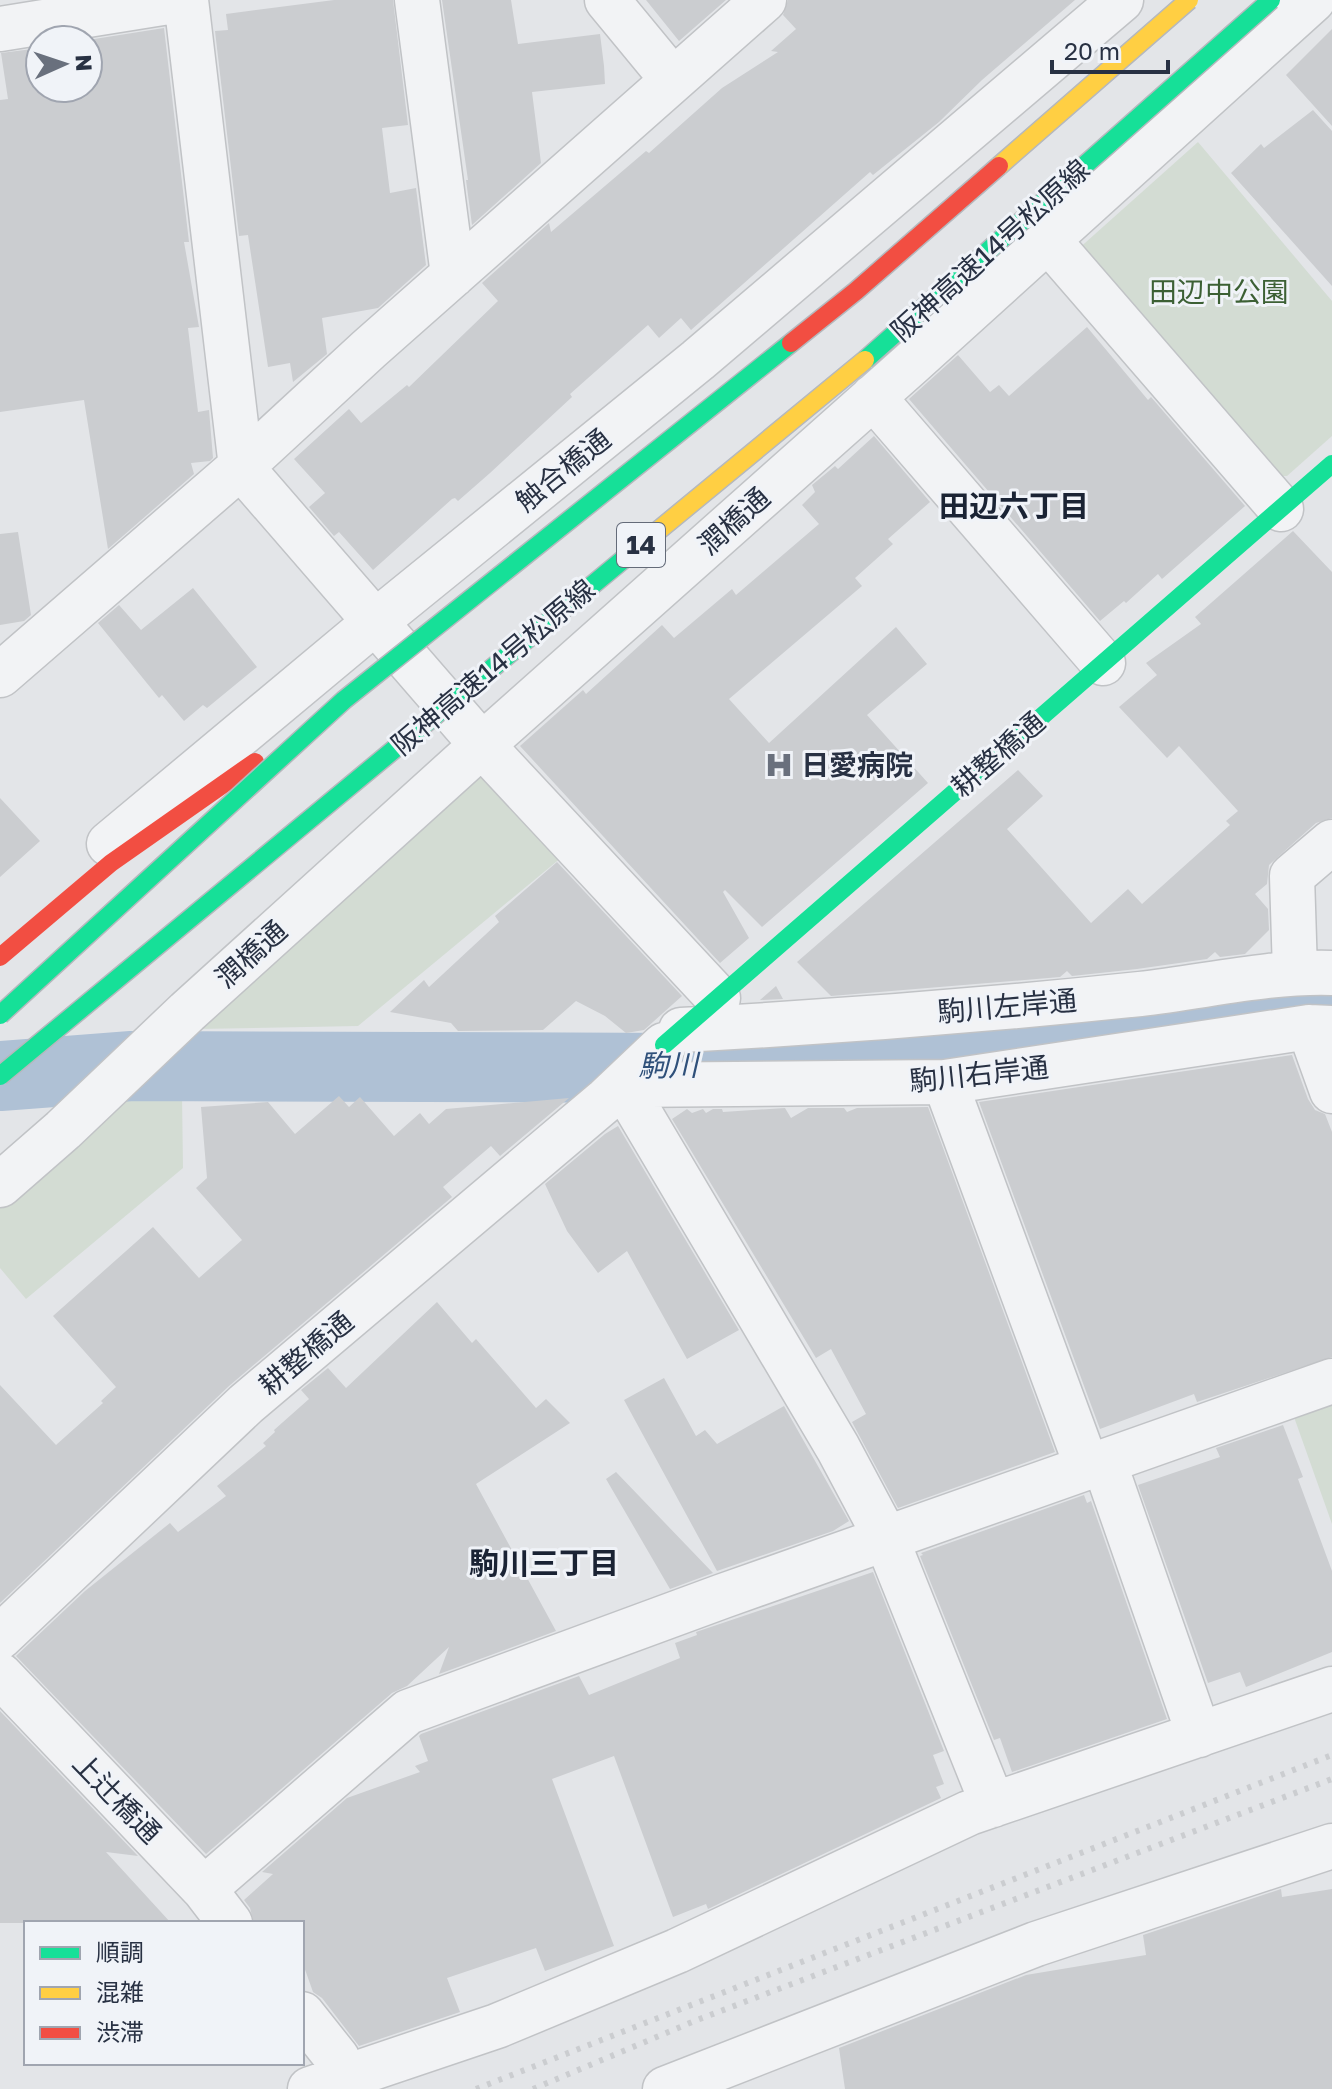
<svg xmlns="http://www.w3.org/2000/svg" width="1332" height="2089" font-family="'Golos Text','Noto Sans JP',sans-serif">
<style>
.green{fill:#d3dcd3}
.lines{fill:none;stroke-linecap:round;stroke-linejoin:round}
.river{stroke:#afc1d5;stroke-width:70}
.building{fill:#cbcdd0}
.street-casing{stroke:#c1c3c6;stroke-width:47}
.street{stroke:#f2f3f5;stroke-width:44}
.fast{stroke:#16e098;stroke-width:18}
.jam{stroke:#f24e42;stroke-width:18}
.rail{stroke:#cbcdd0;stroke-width:6;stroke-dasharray:4 8;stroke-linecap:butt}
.fast-bridge-casing{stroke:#b5b8bd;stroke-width:21;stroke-linecap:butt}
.slow-bridge-casing{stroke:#b5b8bd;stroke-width:21;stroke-linecap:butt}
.jam-bridge-casing{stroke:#b5b8bd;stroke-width:21;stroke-linecap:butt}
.fast-bridge{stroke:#16e098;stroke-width:18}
.slow-bridge{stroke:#ffcf43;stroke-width:18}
.jam-bridge{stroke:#f24e42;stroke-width:18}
.labels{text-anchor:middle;stroke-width:6;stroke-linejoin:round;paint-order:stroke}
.shield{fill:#f0f3f8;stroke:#646b79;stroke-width:2}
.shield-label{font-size:26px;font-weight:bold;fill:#283143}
.street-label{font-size:28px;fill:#283143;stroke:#f0f3f8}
.park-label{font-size:28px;fill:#3c6034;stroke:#f0f3f8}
.poi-label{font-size:28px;font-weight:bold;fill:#283143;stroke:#f0f3f8;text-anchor:start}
.neighbourhood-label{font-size:30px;font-weight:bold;fill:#1a2334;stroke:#f0f3f8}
.water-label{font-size:30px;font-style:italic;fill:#2f507a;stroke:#f0f3f8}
</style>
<rect width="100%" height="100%" fill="#e3e5e8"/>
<path class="green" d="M1198,142L1332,301V436L1287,476H1270L1076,251Z
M480,767L562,857L358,1026L196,1029Z
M182,1095L183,1168L26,1299L0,1268V1208L127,1097Z
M1332,1403V1524L1294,1417Z"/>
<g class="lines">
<path class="river" d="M0,1076L132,1066L684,1068L1126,1033L1303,997L1332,998"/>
</g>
<path class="building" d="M334,0H393L408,125L382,128L390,193L416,188L426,265L378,308L322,318L327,354L293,382L290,363L268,367L248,235L239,236L215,31L228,30L226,14Z
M442,0H511L518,44L600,34L604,66L605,84L532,92L541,163L472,225L466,180H468Z
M646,0H726L679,41Z
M788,0H1075L982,80L939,122L873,175L870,172L691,330L681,318L659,338L648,325L570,394L572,397L490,473L458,501L455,498L452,499L373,570L339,532L334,536L309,507L325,493L294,459L349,409L361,423L407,385L409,387L498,301L482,283L549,223L551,232L646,151L649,153L722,88L778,52L771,51L796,29L783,15Z
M164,28L189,242H184L199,327L188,328L198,412L209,410L213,458L210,461L191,463L194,474L108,549L84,400L0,412V100L8,99L1,53L40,48V88H88V40Z
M1332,29V126L1286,75Z
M1313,110L1332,131V286L1231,173L1261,144L1264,148Z
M1087,327L1148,400L1151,397L1245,506L1162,579L1158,574L1126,603L1124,601L1100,621L909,399L958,355L990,392L999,385L1009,396Z
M874,436L930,502L888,539L893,544L855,578L862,586L729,699L769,743L896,627L927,664L867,715L928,783L762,927L725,890L723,892L749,938L720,963L520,746L583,690L586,694L662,625L674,638L732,589L736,595L819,524L802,505L815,492L812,485L835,466L838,469Z
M1293,531L1332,572V818L1316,823L1269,865L1267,884L1255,894L1268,909L1269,930L1245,954L1220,957L1215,952L1207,959L1137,969L1072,976L1067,971L1060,977L831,996L797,962L1018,770L1043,796L1007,829L1091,923L1128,889L1142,904L1230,825L1226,821L1238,811L1179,746L1167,758L1119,707L1157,675L1146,663L1201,624L1195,617Z
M18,532L31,615L24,621L0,625V534Z
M193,588L257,667L207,708L203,705L184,721L162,695L159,698L98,623L119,605L141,630Z
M0,798L40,841L0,877Z
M557,862L682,996L644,1030L626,1033L605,1016L576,1001L543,1030L458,1031L451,1023L390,1012L424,980L429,987L499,922L495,916Z
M776,986L783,999L760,1000Z
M1292,1055L1308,1099L1315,1110L1325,1114L1332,1132V1357L1197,1402L1194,1394L1100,1429L979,1102Z
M339,1096L349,1107L360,1097L394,1136L420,1113L429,1124L446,1109L569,1098L500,1156L491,1146L443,1187L452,1197L229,1386L0,1603V1385L56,1445L103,1403L101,1401L116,1387L53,1316L153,1227L199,1278L242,1240L196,1188L207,1178L201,1107L268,1102L295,1134Z
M928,1107L1055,1452L898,1508L852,1422L866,1414L831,1349L816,1358L672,1119L687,1109L692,1113L703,1109L706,1113L713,1109H722L723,1112L785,1108L791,1118L808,1108H844L847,1112L857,1108Z
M618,1126L739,1330L687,1359L627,1251L598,1273L567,1231L545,1184L605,1134Z
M437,1302L472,1343L476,1339L536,1408L546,1399L570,1423L476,1484L556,1631L439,1674L449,1647L407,1686L392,1693L206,1854L16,1656L85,1591L170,1523L178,1532L226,1496L217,1486L266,1446L263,1443L275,1432L274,1430L309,1399L301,1390L328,1368L346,1388Z
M664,1378L696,1436L705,1430L717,1444L784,1406L849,1521L833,1531L717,1571L624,1400Z
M1283,1425L1303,1477L1298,1479L1332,1571V1652L1246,1687L1240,1672L1208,1683L1138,1485L1220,1457L1216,1448Z
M616,1472L713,1573L670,1589L606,1479Z
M1084,1495L1087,1503L1091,1501L1167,1719L1012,1772L1000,1738L994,1740L920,1556L923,1555L921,1553Z
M873,1572L944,1751L933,1755L944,1784L936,1787L941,1798L708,1909L706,1904L673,1917L614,1756L552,1779L614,1946L545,1971L536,1948L447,1978L460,2012L359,2046L322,1998L313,1992L302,1961V1923H254L250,1908L244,1900L273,1874L262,1872L347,1798L420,1772L415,1766L428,1761L419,1736L421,1734L579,1676L589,1695L680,1658L675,1643L697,1635L696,1632Z
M0,1711L138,1856L106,1852L171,1923H0Z
M1281,1889L1282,1897L1332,1889V2089H845L839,2048L1026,1975L1146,1955L1143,1935Z"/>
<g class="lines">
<defs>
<path id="street" d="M186,0L241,467L482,745L718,998
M417,0L453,275
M607,0L673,80
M0,29L181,0
M1048,240L1281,509
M873,397L1103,663
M0,675L253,456L369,349L764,0
M109,844L374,623L698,360L1121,0
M1295,972L1292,876L1332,842
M1309,1027L1332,1091
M681,1030C834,1022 987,1010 1140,994C1204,987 1268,971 1332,973
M945,1082L1087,1467
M623,1085L838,1448L886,1538L993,1805
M623,1085L945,1082L1309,1027L1332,1028
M0,1185L63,1130L187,1012L482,745L913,362L1313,0
M1104,1462L1199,1735
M0,1637L246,1404L607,1099L664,1045
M0,1675L204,1889L230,1923
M204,1889L408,1712L723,1596L1332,1381
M302,2014L337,2058L344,2081
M310,2089L497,2026L677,1951L969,1813L1332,1689
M665,2089L1036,1944L1332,1846"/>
</defs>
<use href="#street" class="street-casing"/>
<use href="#street" class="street"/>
<path class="fast" d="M664,1045L1332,464"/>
<path class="jam" d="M0,957L111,863L255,762"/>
<path class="rail" d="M476,2089L1332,1755
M533,2089L697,2020L1332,1779"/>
<defs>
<path id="fast-bridge" d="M865,360L1271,0
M0,1015L344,700L791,343
M0,1076L631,553"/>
<path id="slow-bridge" d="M999,166L1189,0
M631,553L865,360"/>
<path id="jam-bridge" d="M791,343L856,291L999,166"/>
</defs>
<use href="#fast-bridge" class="fast-bridge-casing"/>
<use href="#slow-bridge" class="slow-bridge-casing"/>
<use href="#jam-bridge" class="jam-bridge-casing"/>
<use href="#fast-bridge" class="fast-bridge"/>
<use href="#slow-bridge" class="slow-bridge"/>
<use href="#jam-bridge" class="jam-bridge"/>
</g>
<defs>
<symbol id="hospital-bare" viewBox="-9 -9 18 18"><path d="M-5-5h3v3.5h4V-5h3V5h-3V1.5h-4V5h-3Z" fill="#69707d" stroke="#f0f3f8" stroke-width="2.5" paint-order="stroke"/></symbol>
</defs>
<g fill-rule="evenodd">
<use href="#hospital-bare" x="759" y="745" width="40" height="40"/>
</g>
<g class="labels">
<rect class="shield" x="617" y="523" width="48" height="44" rx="6"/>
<g class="shield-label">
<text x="641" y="554">14</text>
</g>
<g class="street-label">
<text transform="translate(990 250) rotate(-42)" y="10">阪神高速14号松原線</text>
<text transform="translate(563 470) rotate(-39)" y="10">触合橋通</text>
<text transform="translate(734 521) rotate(-42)" y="10">潤橋通</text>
<text transform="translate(493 667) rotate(-40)" y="10">阪神高速14号松原線</text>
<text transform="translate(998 754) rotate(-41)" y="10">耕整橋通</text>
<text transform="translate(251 954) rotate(-42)" y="10">潤橋通</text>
<text transform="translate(1007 1006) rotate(-5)" y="10">駒川左岸通</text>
<text transform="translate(979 1074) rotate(-6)" y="10">駒川右岸通</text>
<text transform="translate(306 1353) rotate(-40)" y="10">耕整橋通</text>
<text transform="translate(117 1798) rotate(46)" y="10">上辻橋通</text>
</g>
<g class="park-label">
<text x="1219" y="302">田辺中公園</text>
</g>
<g class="poi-label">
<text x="801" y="775">日愛病院</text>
</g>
<g class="neighbourhood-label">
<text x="1014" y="517">田辺六丁目</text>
<text x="544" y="1574">駒川三丁目</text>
</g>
<g class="water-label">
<text transform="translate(668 1066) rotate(-1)" y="10">駒川</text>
</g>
</g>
<rect x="24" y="1921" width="280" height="144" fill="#f0f3f8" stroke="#a0a5b0" stroke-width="2"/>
<rect x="40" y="1947" width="40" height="12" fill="#16e098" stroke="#a0a5b0" stroke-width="2"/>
<text x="96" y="1961" font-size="24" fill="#283143">順調</text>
<rect x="40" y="1987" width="40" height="12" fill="#ffcf43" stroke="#a0a5b0" stroke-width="2"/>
<text x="96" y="2001" font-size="24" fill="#283143">混雑</text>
<rect x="40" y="2027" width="40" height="12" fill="#f24e42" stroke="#a0a5b0" stroke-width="2"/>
<text x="96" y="2041" font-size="24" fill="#283143">渋滞</text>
<g transform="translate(64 64) rotate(87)"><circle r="38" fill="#f0f3f8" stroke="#a0a5b0" stroke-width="2"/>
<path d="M0-6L14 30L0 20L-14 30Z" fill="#69707d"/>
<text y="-12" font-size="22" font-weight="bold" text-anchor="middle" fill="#283143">N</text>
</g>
<path d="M1052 60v12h116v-12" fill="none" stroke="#283143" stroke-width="4"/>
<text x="1064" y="60" font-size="24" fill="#283143" stroke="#f0f3f8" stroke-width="6" paint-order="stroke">20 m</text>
</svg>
